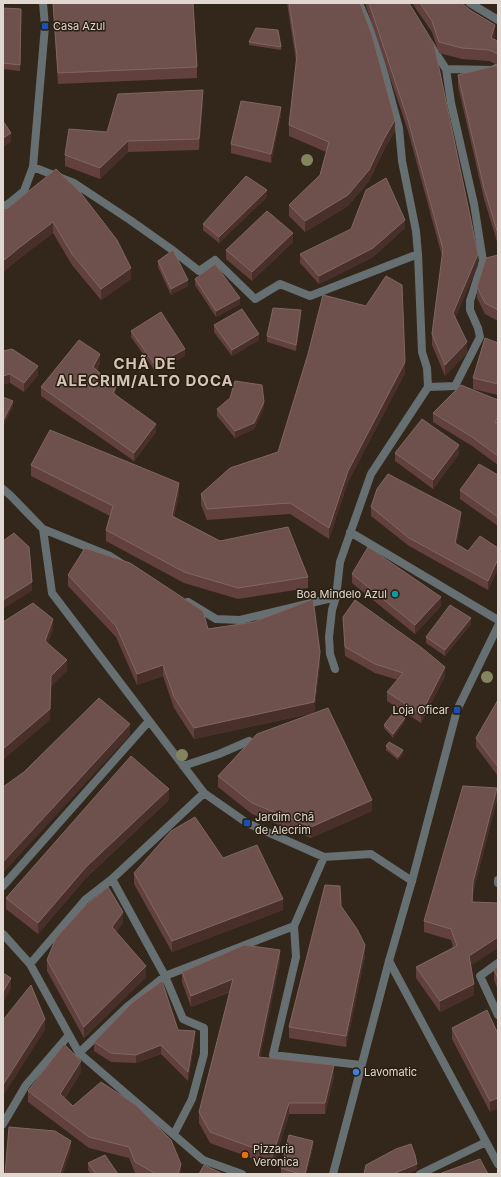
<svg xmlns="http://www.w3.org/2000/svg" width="501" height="1177" font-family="Inter,sans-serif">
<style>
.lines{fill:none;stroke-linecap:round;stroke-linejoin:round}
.minor{stroke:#667072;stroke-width:8}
.tertiary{stroke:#667072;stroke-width:8}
.tree{fill:#84855f}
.wall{fill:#61403d}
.shaded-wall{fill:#492f29}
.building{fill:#6e514d;stroke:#806661}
.transit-dot{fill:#1a4fb4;stroke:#291e12;stroke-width:1.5}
.culture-dot{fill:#0f9aa8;stroke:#291e12;stroke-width:1.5}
.shop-dot{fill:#3f7fe0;stroke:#291e12;stroke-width:1.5}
.food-dot{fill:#e8710a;stroke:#291e12;stroke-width:1.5}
.labels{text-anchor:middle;stroke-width:3;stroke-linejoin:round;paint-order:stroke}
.poi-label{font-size:11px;fill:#e0d8d0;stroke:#291e12;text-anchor:start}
.district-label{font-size:15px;font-weight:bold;letter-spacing:1px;fill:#d5c5b6;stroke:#291e12}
</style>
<rect width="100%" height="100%" fill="#33271b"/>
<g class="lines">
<path class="minor" d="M470,3L498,20
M446,69L492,70L498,67
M33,167L74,183L130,220L171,249L199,271L215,260L255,299L280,284L310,296L418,254
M3,206L8,204L24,191L33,167L45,26L43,3
M428,387L455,386L480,337L478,328L470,310V301L483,261L474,204L451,103L446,69L431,46
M3,489L11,496L43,529L52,593L204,793L247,823L324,857L371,854L412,881
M43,529L110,556L121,563
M350,532L498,620
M188,602L216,619L240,620L336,597
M335,669L330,654L329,637L332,610L336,597L340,562L371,474L428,387L427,368L422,352L418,254L416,231L402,161L399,128L376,43L359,3
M183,766L219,754L249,741
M112,879L165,976L294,926L324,857
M498,880V883
M3,886L149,721
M294,926L296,957L273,1055L361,1065
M3,934L30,964L79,1053L203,1160L242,1174
M389,961L498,1164
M498,963L480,976L498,1015
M30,964L85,900L112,879L204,793
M79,1053L128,1006L165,976L183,1019L204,1028V1054L192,1099L174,1134
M3,1124L26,1085L69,1035
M420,1174L486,1142"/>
<path class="tertiary" d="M333,1174L389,961L412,881L457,710L498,626"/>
</g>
<g class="tree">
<circle cx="307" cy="160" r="6"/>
<circle cx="487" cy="677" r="6"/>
<circle cx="182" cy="755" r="6"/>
</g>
<path class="wall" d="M53,3H193L197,67V78L58,84Z
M287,3H360L395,131L384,150L369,181L348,206L305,232L289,216V205L320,175L326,152L289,136V125L296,61Z
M365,3H409L478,265L455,318L467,353L445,376L432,345V334L442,256L408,131Z
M412,3H462L495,36L494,39L498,41V65L489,61L462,59L439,53L432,32Z
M3,8L21,9L20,71L3,69Z
M249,42L281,47V50L249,45Z
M498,65V245L484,199L458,86V75Z
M203,101L199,150L128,152L100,179L65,166V155L107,132Z
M281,115L271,163L231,153V144Z
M56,169L131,279L101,300L72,265L53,233L20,258L3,272V212Z
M267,197L219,243L203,230V224Z
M405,228L373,257L319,284L300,263V254Z
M293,242L252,281L226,259V250Z
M498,255V321L485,314L477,298V287Z
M158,261L188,286L171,295L158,267Z
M195,279L240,304L216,317L195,285Z
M301,316L296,351L267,342V336Z
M214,325L259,340L232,356L214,332Z
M131,331L185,356L155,371L131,337Z
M498,343V395L473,389V378Z
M3,351L38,375L24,392L10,383Z
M100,363L97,370L116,395L156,432L134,461L41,396V387Z
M405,373L348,482L329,539L290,514L207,520L201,505V494L278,452Z
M498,400V465L472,446L433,422V413Z
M264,408L254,429L235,438L217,416V409Z
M395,453L459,454L433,489L395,461Z
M31,465L179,494L174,517L220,541L308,577V588L238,599L184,583L106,541V530L110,516L31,476Z
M498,475V526L460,499V490Z
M371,507L461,521L456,544L468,551L498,548V568L488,590L409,546L371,516Z
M352,574L441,606L415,634L352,583Z
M68,575L208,629L320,663L314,713L194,739L174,708L163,676L137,685L116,637L68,586Z
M343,617L445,676L421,723L387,701V692L398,680L375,673L345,656Z
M471,624L445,656L426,643V637Z
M498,700V776L476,747V738Z
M405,721L393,738L384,728V725Z
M386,746L403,754L398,760L386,750Z
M218,776L372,811L311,838L252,814L218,787Z
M497,799L473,893L471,966L474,995L440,1012L416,978V967L453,947L451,940L424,932V921Z
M169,800L86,878L38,934L6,909V898Z
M223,858L283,910L172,952L134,884V873Z
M341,906L365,956L346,1047L289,1038V1027Z
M123,923L116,932L146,977L84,1038L47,971V960Z
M280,961L260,1057L334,1076L325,1114H289L273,1166L210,1143L199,1123V1112L230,992L191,1007L182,982V972Z
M498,967V990L494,980V969Z
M452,1028L498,1034V1108L490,1112L452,1039Z
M178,1030L195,1039L188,1081L161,1054L136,1063L111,1062L94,1051V1042Z
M81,1072L65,1098L73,1106L181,1174H137L135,1173L129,1158L89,1148L28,1102V1091Z
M313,1147L306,1174H281V1168Z
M88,1163L118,1174H91L88,1170Z"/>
<path class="shaded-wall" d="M495,25V36L491,49V38Z
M203,90V101L199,150V139Z
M281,107V115L271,163V154Z
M395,120V131L384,150L369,181L348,206L305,232V221L384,139Z
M11,133V142L3,147V138Z
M128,141V152L100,179V168Z
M267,190V197L219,243V237Z
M405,220V228L373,257L319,284V276Z
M53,222V233L20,258L3,272V261L20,247Z
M293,233V242L252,281V272Z
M478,254V265L453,324V313Z
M131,268V279L101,300V289Z
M188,280V286L171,295V289Z
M240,298V304L216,317V311Z
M301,310V316L296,351V345Z
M259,334V340L232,356V350Z
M467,342V353L445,376V365Z
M185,349V356L155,371V365Z
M100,354V363L93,376V367Z
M405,362V373L348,482L329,539V528L348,471Z
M38,366V375L24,392V383Z
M10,374V383L3,385V376Z
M116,387V396L113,393Z
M13,401V407L3,427V421Z
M264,402V408L254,429L235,438V431Z
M156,424V432L134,461V453Z
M459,445V454L433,489V480Z
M179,483V494L172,527V516Z
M461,512V521L455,552V543Z
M498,559V568L488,590V581Z
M32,582V591L3,609V600Z
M441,597V606L415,634V625Z
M471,618V624L445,656V650Z
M53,619V630L45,652V641Z
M320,652V663L314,713L194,739V728Z
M67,660V671L51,687L50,720L3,760V749L51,676Z
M163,665V676L137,685V674Z
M445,667V676L421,723V714Z
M405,718V721L393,738V734Z
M130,724V735L3,873V862Z
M403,750V754L398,760V757Z
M497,788V799L473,893L472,913L473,882Z
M169,789V800L86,878L38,934V923L86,867Z
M372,800V811L311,838V827Z
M283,899V910L172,952V941Z
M123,912V923L112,938V927Z
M498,937V948L469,967V956Z
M365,945V956L346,1047V1036Z
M280,950V961L258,1068V1057Z
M146,966V977L84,1038V1027Z
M11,978V989L3,1003V992Z
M233,979V990L191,1007V996Z
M474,984V995L440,1012V1001Z
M45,1019V1030L3,1096V1085Z
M195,1031V1039L188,1081V1072Z
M161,1045V1054L136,1063V1055Z
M81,1061V1072L60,1105V1094Z
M334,1065V1076L325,1114V1103Z
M498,1098V1108L490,1112V1101Z
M289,1103V1114L273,1166V1155Z
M71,1141V1150L63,1174H60Z
M313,1141V1147L306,1174H305Z
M181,1164V1174H178Z
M417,1164V1170L408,1174H393Z"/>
<path class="building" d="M53,3H193L197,67L58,73Z
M289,3H360L372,35L395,120L384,139L369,170L348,195L305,221L289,205L320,175L329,142L289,125L297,55Z
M369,3H409L434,44L478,254L453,313L467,342L445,365L432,334L443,249L408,120Z
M420,3H462L470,10L495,25L491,38L498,41V54L489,50L462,48L439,42L432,21Z
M3,8L21,9L20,65L3,63Z
M256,28L278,30L281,47L249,42Z
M498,65V234L484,188L458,75Z
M203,90L199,139L128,141L100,168L65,155L69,129L107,132L118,94Z
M241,101L281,107L271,154L231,144Z
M3,121L11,133L3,138Z
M56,169L80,192L117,240L131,268L101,289L72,254L53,222L20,247L3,261V212Z
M246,176L267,190L219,237L203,224Z
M386,178L405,220L373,248L319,276L300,254L351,229L366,190Z
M267,211L293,233L252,272L226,250Z
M173,250L188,280L171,289L158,261Z
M498,255V310L485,303L477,287L486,258Z
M215,264L240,298L216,311L195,279Z
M386,276L402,285L405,362L348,471L329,528L290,503L207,509L201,494L230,468L278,452L308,354L323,295L366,306Z
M273,308L301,310L296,345L267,336Z
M242,309L259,334L232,350L214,325Z
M161,312L185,349L155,365L131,331Z
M485,338L498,343V384L473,378Z
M79,340L100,354L93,367L116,387L113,393L156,424L134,453L41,387Z
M12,349L38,366L24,383L10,374L3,376V351Z
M235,381L262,385L264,402L254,423L235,431L217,409L230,398Z
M461,385L498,400V416L495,423L498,422V456L472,437L433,413Z
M3,397L13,401L3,421Z
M422,419L459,445L433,480L395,453Z
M50,430L179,483L172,516L220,541L288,527L308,577L238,588L184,572L106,530L113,506L31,465Z
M479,464L498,475V517L460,490Z
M388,474L461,512L455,543L468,551L480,536L498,548V559L488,581L409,538L371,507L377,489Z
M14,533L29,547L32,582L3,600V541Z
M368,547L441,597L415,625L352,574Z
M85,548L130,563L203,611L208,629L254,622L313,599L320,652L314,702L194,728L174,697L163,665L137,674L116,626L68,575Z
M355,600L422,648L445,667L421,714L387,692L403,673L375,664L345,647L343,617Z
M33,603L53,619L45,641L67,660L51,676L50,709L3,749V622Z
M450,605L471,618L445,650L426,637Z
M99,698L130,724L3,862V787L24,772Z
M498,700V767L476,738Z
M328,708L372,800L311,827L252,803L218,776L257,734Z
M394,712L405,718L393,734L384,725Z
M389,742L403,750L398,757L386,746Z
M131,756L169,789L86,867L38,923L6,898Z
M463,786L497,788L473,882L472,902L498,903V937L469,956L474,984L440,1001L416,967L457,946L451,929L424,921Z
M195,817L223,858L257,845L283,899L172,941L134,873L171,831Z
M325,885L340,886L341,906L357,929L365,945L346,1036L289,1027Z
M108,887L123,912L112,927L146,966L84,1027L47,960L56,938L84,907Z
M244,945L280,950L258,1057L334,1065L325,1103H289L273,1155L210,1132L199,1112L233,979L191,996L182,972Z
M498,967V979L494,969Z
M3,973L11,978L3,992Z
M162,981L178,1030L195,1031L188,1072L161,1045L136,1055L111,1053L94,1042L133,1002Z
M31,985L45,1019L3,1085V1020Z
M487,1010L498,1034V1098L490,1101L452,1028Z
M64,1044L81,1061L60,1094L73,1106L101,1082L136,1105L171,1140L181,1164L178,1174H156L135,1162L129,1147L89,1137L28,1091Z
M9,1127L55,1131L71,1141L60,1173L61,1174H5Z
M289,1135L313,1141L305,1174H300L281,1168Z
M411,1144L415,1155L417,1164L393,1174H364L366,1165L396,1149Z
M105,1155L118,1174H96L88,1163Z
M480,1159L488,1174H439Z
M204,1165L223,1174H199Z"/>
<g class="transit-dot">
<rect x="41" y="22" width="8" height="8" rx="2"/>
<rect x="453" y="706" width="8" height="8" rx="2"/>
<rect x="243" y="819" width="8" height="8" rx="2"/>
</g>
<circle class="culture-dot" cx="395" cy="594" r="4"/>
<circle class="shop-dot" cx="356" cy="1072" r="4"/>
<circle class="food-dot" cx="245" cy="1155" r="4"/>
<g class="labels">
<g class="poi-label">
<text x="53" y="30">Casa Azul</text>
<text x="387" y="598" text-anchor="end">Boa Mindelo Azul</text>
<text x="449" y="714" text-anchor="end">Loja Oficar</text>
<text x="255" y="821">Jardim Chã<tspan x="255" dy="13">de Alecrim</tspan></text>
<text x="364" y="1076">Lavomatic</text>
<text x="253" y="1153">Pizzaria<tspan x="253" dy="13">Veronica</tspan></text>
</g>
<g class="district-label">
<text x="145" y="369">CHÃ DE<tspan x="145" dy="17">ALECRIM/ALTO DOCA</tspan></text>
</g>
</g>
<rect width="501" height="1177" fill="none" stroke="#e0d8d0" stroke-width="8"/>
</svg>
